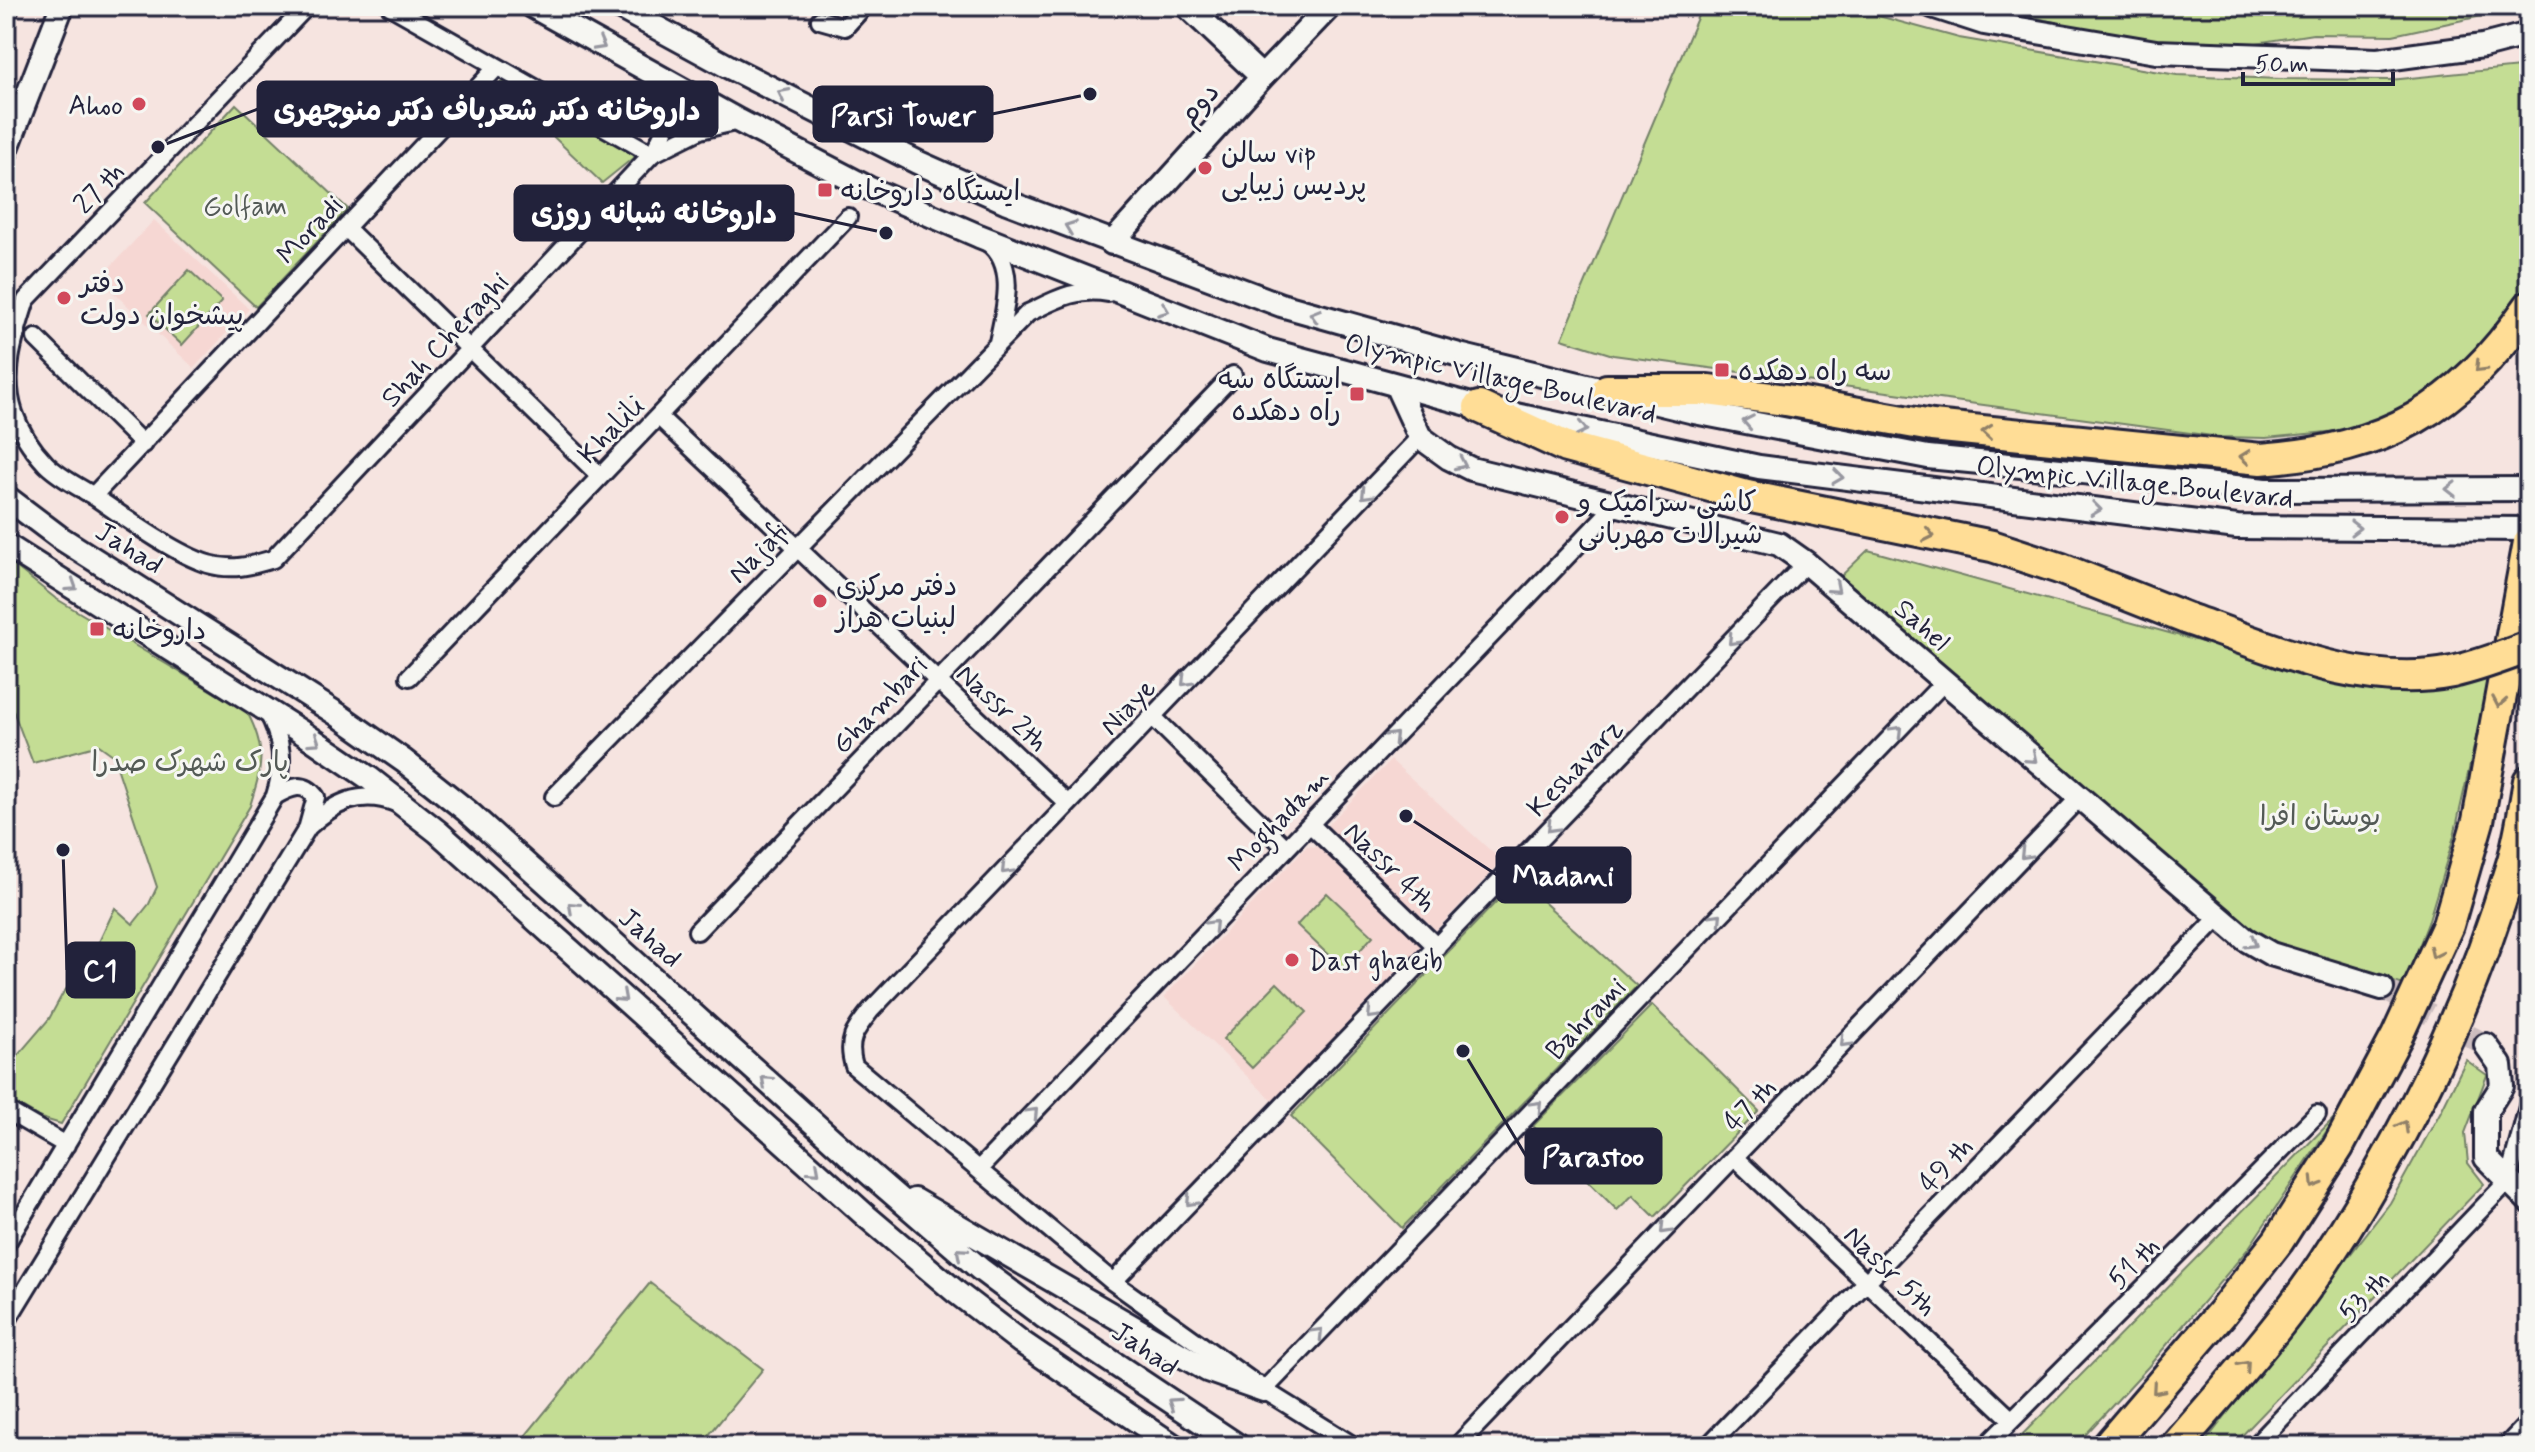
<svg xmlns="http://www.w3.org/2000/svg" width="2535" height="1452" font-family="Mynerve,'Playpen Sans Arabic',sans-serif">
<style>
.built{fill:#f6d7d3}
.green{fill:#c4dd94;stroke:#738068;stroke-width:2}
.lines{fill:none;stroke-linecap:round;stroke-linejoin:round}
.secondary-tunnel{stroke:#ccbdbf;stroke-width:22;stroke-dasharray:22 11;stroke-linecap:butt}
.street-casing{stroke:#22223b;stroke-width:22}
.secondary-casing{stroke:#22223b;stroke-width:28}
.highway-casing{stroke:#22223b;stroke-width:36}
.street{stroke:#f6f6f2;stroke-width:16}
.secondary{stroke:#f6f6f2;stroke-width:22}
.highway{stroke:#ffdd96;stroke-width:30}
.highway-bridge-casing{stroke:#22223b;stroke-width:36;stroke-linecap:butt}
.highway-bridge{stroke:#ffdd96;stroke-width:30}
.oneway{stroke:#9797a0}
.oneway2{stroke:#908068}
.poi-dot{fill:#d1495b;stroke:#f6f6f2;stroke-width:3}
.labels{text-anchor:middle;stroke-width:6;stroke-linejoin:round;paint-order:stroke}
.street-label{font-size:28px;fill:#22223b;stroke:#f6f6f2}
.poi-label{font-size:28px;fill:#22223b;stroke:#f6f6f2;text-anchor:start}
.park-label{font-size:28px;fill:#535a56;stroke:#f6f6f2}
.leader{fill:none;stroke:#22223b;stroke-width:3}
.callout-dot{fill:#22223b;stroke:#f6f6f2;stroke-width:3}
.callout{fill:#22223b;stroke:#22223b;stroke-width:3}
.callout-label{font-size:30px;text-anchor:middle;font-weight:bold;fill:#fff}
</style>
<rect width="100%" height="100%" fill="#f6e4e0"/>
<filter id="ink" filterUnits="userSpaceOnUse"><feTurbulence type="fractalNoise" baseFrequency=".0125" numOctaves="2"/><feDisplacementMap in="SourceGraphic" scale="16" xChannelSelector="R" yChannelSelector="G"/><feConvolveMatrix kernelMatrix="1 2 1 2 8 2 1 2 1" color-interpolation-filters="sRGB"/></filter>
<g filter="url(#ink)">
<path class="built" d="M154,220L249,309L194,368L99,279Z
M1391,760L1502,861L1436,930L1326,827Z
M1307,846L1318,847L1423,944L1273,1101L1164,997Z"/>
<path class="green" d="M1702,6H1842L1959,38L2177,75L2281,79L2390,80L2529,66V283L2508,318L2468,366L2410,411L2347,430L2266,438L2220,437L1613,355L1562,339Z
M1997,6H2529V16L2491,14L2393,35L2313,34L2224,48L2147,42L2045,20Z
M508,79L638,154L602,183L498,84Z
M236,104L348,209L256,307L145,203Z
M189,270L222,301L182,345L149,314Z
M1868,550L2340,680L2490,676L2454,836L2428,923L2404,985L2277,949L2254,936L1838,579Z
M6,559L55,598L247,712C267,749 262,767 250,806L61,1124L41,1118L6,1098V1069L49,1019L63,993L90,961L115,908L133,924L149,904L157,887L113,755L99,745L33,763L6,692Z
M1518,879L1637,986L1402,1228L1291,1116Z
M1327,893L1373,936L1343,969L1297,925Z
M1277,983L1307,1012L1252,1068L1223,1039Z
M1652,1005L1759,1111L1655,1217L1633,1195L1617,1210L1533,1126Z
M2466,1060L2487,1075L2465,1133L2468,1163L2484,1184L2232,1446H2202L2390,1203L2441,1111Z
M2338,1114L2248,1249L2148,1367L2075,1446H2011Z
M650,1283L763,1369L700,1446H517Z"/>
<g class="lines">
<path class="secondary-tunnel" d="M2382,988L2486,1045"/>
<defs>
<path id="street" d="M307,6L26,300C14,337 1,375 14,413C21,434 32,449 46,464C59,477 77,486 92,495C123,516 173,553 208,564C232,571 250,566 273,559L652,154L390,6
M820,20L845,27L864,6
M663,80C670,115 671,123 652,154L700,130L739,121
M346,228L600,476
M987,242C1018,264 1005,310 998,342
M36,338L143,444
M658,416L1068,804
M93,496L497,67
M409,677L848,217
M1152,716L1286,848
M275,796C291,787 304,781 316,797L308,826
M554,797L1028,313C1055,300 1077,287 1108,293
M1310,824L1437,947
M697,931L1233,375
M6,1110L66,1145
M1734,1157L2012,1420
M979,1169L1615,506
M6,1244L275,796C285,764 283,740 267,711
M1113,1282L1806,563
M6,1322L308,827C334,803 360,789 396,803
M1264,1390L1944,682
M1354,1446L1264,1390L1113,1282L854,1066C846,1040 855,1030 871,1010L1420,437
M1457,1446L2079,798
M1708,1446L2218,918
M1986,1446L2317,1114
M2255,1446L2508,1181L2529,1103
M2506,1446L2529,1422"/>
<path id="secondary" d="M532,6L739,121L868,188L979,236L1268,350L1479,407L1759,467L2237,527L2529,529
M617,6L729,67L917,162L1007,202L1281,305L1463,356L1694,412L1928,457L2266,490L2529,489
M1187,6L1262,77
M1932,6L1984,23L2156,52L2378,60L2483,46L2529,34
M6,8L7,6
M6,151L62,6
M1112,243L1262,77L1330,6
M1396,385L1420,437L1449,458L1471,469L1779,544L1806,563L2245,939L2271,954L2382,988
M6,497L59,537L337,714L404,761L467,811L869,1173L980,1269L1043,1316L1238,1446
M6,545L306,735L369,778L438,832L866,1216L956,1292L1021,1342L1174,1446
M2486,1045L2500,1065L2502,1086L2486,1111V1158L2529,1201
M914,1200L1207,1370L1264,1390"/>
<path id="highway" d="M1607,390H1708L1786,400L1932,426L2261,459C2387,449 2456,411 2529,307
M1479,407L1566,447L1747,496L1992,546L2059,568L2188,619
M2108,1446L2221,1314L2278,1241L2338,1147L2397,1036L2448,925L2478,821L2529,542
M2176,1446C2226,1387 2281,1328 2324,1262C2405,1139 2470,1006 2512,864C2520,838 2524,809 2529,781"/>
</defs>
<use href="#street" class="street-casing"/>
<use href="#secondary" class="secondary-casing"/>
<use href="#highway" class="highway-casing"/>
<use href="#street" class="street"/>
<use href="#secondary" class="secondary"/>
<use href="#highway" class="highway"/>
<defs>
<path id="highway-bridge" d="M2188,619C2272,648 2361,690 2452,672C2479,666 2504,656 2529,647"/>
</defs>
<use href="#highway-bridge" class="highway-bridge-casing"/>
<use href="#highway-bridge" class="highway-bridge"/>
</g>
<defs><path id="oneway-chevron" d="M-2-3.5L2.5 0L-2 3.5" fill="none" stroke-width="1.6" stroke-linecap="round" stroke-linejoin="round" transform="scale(2)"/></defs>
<g class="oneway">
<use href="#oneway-chevron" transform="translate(600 45) rotate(29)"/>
<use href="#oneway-chevron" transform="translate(783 94) rotate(-153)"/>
<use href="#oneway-chevron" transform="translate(1070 227) rotate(-159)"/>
<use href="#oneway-chevron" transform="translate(1164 310) rotate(21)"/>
<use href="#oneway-chevron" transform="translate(1315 315) rotate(-164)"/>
<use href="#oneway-chevron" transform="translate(1748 422) rotate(-169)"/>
<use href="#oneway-chevron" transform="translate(1582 429) rotate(12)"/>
<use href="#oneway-chevron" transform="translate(1461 464) rotate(25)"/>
<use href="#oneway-chevron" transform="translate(1838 477) rotate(7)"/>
<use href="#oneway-chevron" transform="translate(2451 489) rotate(180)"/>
<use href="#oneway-chevron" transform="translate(1366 494) rotate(134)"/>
<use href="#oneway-chevron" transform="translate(2096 509) rotate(7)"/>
<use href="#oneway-chevron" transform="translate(2355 528)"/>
<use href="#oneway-chevron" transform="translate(72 586) rotate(33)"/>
<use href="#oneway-chevron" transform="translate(1835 588) rotate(41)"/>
<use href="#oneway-chevron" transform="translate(1733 640) rotate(134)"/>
<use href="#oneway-chevron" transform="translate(1186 681) rotate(134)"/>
<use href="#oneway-chevron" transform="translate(1897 731) rotate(-46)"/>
<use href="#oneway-chevron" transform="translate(1393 737) rotate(-46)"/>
<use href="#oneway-chevron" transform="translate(315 741) rotate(34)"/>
<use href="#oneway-chevron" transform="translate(2032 758) rotate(41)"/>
<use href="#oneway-chevron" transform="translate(1552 827) rotate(134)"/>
<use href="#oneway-chevron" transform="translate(2025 854) rotate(134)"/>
<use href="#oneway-chevron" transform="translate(1006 869) rotate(134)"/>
<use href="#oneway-chevron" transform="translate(573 907) rotate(-138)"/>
<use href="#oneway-chevron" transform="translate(1717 918) rotate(-46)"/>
<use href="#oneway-chevron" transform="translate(1213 925) rotate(-46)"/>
<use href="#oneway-chevron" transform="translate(2252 943) rotate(31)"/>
<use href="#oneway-chevron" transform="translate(622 997) rotate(42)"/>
<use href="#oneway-chevron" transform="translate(1372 1014) rotate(134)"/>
<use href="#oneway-chevron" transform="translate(1845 1042) rotate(134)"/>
<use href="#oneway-chevron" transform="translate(766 1081) rotate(-138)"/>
<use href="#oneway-chevron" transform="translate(1537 1106) rotate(-46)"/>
<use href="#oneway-chevron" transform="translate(1033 1113) rotate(-46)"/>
<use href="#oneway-chevron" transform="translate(815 1170) rotate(42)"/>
<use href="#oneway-chevron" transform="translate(1191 1201) rotate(134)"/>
<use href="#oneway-chevron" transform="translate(1665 1229) rotate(134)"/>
<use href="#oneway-chevron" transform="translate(961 1253) rotate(-139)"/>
<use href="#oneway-chevron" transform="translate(1318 1333) rotate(-46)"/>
<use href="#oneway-chevron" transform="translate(1173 1403) rotate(-146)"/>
</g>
<g class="oneway2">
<use href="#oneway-chevron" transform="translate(2480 367) rotate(135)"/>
<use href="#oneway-chevron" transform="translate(1987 432) rotate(-175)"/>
<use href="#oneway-chevron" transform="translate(2245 457) rotate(-174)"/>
<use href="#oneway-chevron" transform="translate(1929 535) rotate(12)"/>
<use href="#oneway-chevron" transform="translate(2499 702) rotate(100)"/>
<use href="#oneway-chevron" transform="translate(2435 953) rotate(115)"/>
<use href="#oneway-chevron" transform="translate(2403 1126) rotate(-61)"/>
<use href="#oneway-chevron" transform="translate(2315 1183) rotate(122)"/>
<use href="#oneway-chevron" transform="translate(2245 1366) rotate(-49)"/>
<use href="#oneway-chevron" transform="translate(2157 1389) rotate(131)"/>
</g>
</g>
<g class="poi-dot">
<circle cx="139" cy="104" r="8"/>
<circle cx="1205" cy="168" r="8"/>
<rect x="817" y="182" width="16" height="16" rx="4"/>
<circle cx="64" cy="298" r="8"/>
<rect x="1714" y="362" width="16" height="16" rx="4"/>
<rect x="1349" y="386" width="16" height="16" rx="4"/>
<circle cx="1562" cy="517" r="8"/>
<circle cx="820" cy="601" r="8"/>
<rect x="89" y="621" width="16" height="16" rx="4"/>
<circle cx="1292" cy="960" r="8"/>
</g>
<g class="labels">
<g class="street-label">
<text transform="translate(1198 103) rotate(-48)" y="10">دوم</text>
<text transform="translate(98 187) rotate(-46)" y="10">27 th</text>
<text transform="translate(309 229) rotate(-47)" y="10">Moradi</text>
<text transform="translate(444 339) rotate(-47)" y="10">Shah Cheraghi</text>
<text transform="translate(1501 377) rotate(13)" y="10">Olympic Village Boulevard</text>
<text transform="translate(610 429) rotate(-46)" y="10">Khalili</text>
<text transform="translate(2135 481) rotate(6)" y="10">Olympic Village Boulevard</text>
<text transform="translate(130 547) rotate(32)" y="10">Jahad</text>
<text transform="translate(757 552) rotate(-46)" y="10">Najafi</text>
<text transform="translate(1923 624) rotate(41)" y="10">Sahel</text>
<text transform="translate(879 704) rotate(-46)" y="10">Ghambari</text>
<text transform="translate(1127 706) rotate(-46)" y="10">Niaye</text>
<text transform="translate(1003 707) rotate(43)" y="10">Nassr 2th</text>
<text transform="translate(1574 767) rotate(-46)" y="10">Keshavarz</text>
<text transform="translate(1278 819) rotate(-46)" y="10">Moghadam</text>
<text transform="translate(1391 866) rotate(44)" y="10">Nassr 4th</text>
<text transform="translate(651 937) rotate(42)" y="10">Jahad</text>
<text transform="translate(1585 1018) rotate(-46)" y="10">Bahrami</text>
<text transform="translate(1749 1104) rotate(-46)" y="10">47 th</text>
<text transform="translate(1945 1164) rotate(-46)" y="10">49 th</text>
<text transform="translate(2133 1262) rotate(-45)" y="10">51 th</text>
<text transform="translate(1891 1270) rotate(44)" y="10">Nassr 5th</text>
<text transform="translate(2363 1295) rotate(-46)" y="10">53 th</text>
<text transform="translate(1146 1348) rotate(34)" y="10">Jahad</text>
</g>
<g class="poi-label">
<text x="123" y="114" text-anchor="end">Ahoo</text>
<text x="1221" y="162">سالن vip<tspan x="1221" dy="32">پردیس زیبایی</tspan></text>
<text x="841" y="200">ایستگاه داروخانه</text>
<text x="80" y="292">دفتر<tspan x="80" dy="32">پیشخوان دولت</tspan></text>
<text x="1738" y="380">سه راه دهکده</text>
<text x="1341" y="388" text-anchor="end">ایستگاه سه<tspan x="1341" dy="32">راه دهکده</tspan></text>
<text x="1578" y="511">کاشی سرامیک و<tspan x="1578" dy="32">شیرالات مهربانی</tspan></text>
<text x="836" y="595">دفتر مرکزی<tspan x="836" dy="32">لبنیات هراز</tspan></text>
<text x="113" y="639">داروخانه</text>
<text x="1308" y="970">Dast ghaeib</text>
</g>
<g class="park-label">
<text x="245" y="215">Golfam</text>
<text x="190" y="771">پارک شهرک صدرا</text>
<text x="2320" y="825">بوستان افرا</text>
</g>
</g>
<path class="leader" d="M158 147L258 109M1090 94L992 114M886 233L793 213M1406 816L1497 875M63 850L67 970M1463 1051L1526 1156"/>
<g class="callout-dot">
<circle cx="158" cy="147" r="8"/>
<circle cx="1090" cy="94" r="8"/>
<circle cx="886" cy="233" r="8"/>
<circle cx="1406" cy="816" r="8"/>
<circle cx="63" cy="850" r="8"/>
<circle cx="1463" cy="1051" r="8"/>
</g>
<g class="callout">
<rect x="258" y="82" width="459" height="54" rx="8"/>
<rect x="814" y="87" width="178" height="54" rx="8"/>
<rect x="515" y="186" width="278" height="54" rx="8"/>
<rect x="1497" y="848" width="133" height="54" rx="8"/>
<rect x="67" y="943" width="67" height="54" rx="8"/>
<rect x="1526" y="1129" width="135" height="54" rx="8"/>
</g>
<g class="callout-label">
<text x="487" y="120">داروخانه دکتر شعرباف دکتر منوچهری</text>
<text x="903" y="125">Parsi Tower</text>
<text x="654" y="223">داروخانه شبانه روزی</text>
<text x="1563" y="885">Madani</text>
<text x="100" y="980">C1</text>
<text x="1593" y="1166">Parastoo</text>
</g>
<rect width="2535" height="1452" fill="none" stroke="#f6f6f2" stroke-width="32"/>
<rect x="16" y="16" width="2503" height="1420" fill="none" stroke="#22223b" stroke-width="3" filter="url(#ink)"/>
<path d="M2243 72v12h150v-12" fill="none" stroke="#22223b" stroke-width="4"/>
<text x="2255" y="72" font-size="24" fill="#22223b" stroke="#f6f6f2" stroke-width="6" paint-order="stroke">50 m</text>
</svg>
